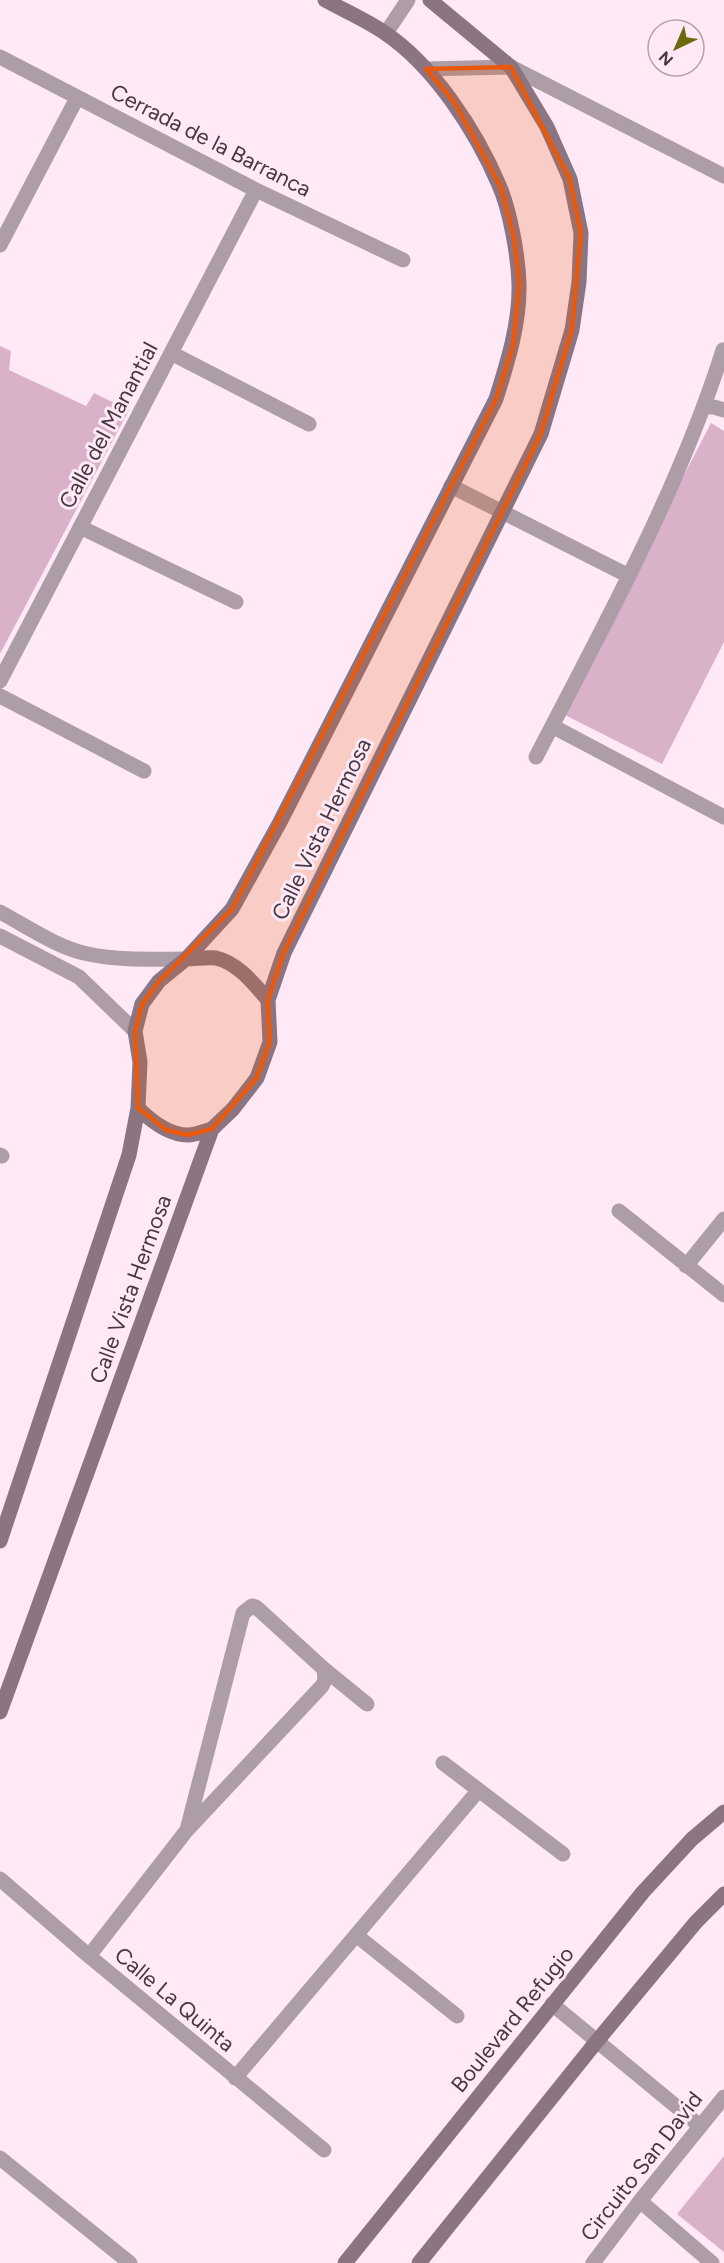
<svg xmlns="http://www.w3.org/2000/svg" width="724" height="2263" font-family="Figtree,sans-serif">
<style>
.green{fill:#d9b2ca}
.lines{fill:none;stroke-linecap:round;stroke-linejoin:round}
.street{stroke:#ad9da7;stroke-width:15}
.secondary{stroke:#8c7583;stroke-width:15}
.marked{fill:#e8590c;fill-opacity:0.2;stroke:#e8590c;stroke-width:4.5;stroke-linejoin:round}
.labels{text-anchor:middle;stroke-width:6;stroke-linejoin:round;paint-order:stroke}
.street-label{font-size:22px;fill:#463841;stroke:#ffe9f6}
</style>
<rect width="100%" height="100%" fill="#ffe9f6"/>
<path class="green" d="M0,346L11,351L9,370L86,406L94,393L129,410L0,654Z
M711,423L724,431V642L662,764L561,713Z
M724,2156V2252L677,2214Z"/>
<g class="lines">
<path class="street" d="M386,33L408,0
M0,57L256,190L403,260
M426,69L511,67L724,176
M0,245L77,98
M171,353L309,424
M705,407H714L724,410
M451,486L629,576
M80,527L236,602
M0,681L256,190
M0,696L144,771
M552,726L724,817
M536,757C603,627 679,490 723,350
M0,912C28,927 58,948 88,954C121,961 154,959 186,959
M0,936L79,977L135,1031
M0,1155L2,1156
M619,1211L724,1295
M686,1266L724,1219
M443,1763L563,1854
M187,1830L243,1613L252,1606L256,1607L324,1669L367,1704
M0,1879L89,1956L324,2150
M356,1935L457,2016
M89,1956L187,1830L322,1686L325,1680L324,1669
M552,2004L700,2126
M235,2078L478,1791
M0,2158L130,2263
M640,2201L712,2263
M593,2263L640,2201L724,2097"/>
<path class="secondary" d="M186,959C195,959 207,957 216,958C238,963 254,984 268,1000
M138,1108C151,1121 168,1135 188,1135C196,1135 205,1131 212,1129
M0,1541L129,1155L138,1108L140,1062L135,1031L142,1004L159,981L186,959L232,909L280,822L496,399C508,361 520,323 519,283C518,255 510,210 499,185C476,131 434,66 385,33C366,20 345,11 325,0
M0,1712L212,1129L233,1109L257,1078L270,1042L268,1000L284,953L541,434L572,330L579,282L581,233L570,179L547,127L511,67L430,0
M345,2263L643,1892L692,1839L724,1812
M419,2263L597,2041L696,1922L724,1894"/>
</g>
<path class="marked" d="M511,67L570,179L581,233L572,330L541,434L284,953L268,1000L270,1042L257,1078L212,1129L188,1135L166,1130L138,1108L135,1031L142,1004L159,981L232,909L496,399L513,345L519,283L514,238L500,186L454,102L426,69Z"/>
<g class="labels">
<g class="street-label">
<text transform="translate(211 140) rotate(27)" y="8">Cerrada de la Barranca</text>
<text transform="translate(108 425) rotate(-62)" y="8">Calle del Manantial</text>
<text transform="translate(321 829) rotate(-64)" y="8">Calle Vista Hermosa</text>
<text transform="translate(130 1289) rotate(-70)" y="8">Calle Vista Hermosa</text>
<text transform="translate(175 1999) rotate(40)" y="8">Calle La Quinta</text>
<text transform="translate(512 2019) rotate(-51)" y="8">Boulevard Refugio</text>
<text transform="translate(641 2166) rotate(-52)" y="8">Circuito San David</text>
</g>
</g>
<g transform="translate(676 48) rotate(224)"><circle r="28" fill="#ffe9f6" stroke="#b5a2ae" stroke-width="1.5"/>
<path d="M0-4.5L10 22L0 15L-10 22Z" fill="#6a6b0a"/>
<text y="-9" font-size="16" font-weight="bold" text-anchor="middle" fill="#463841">N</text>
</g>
</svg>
